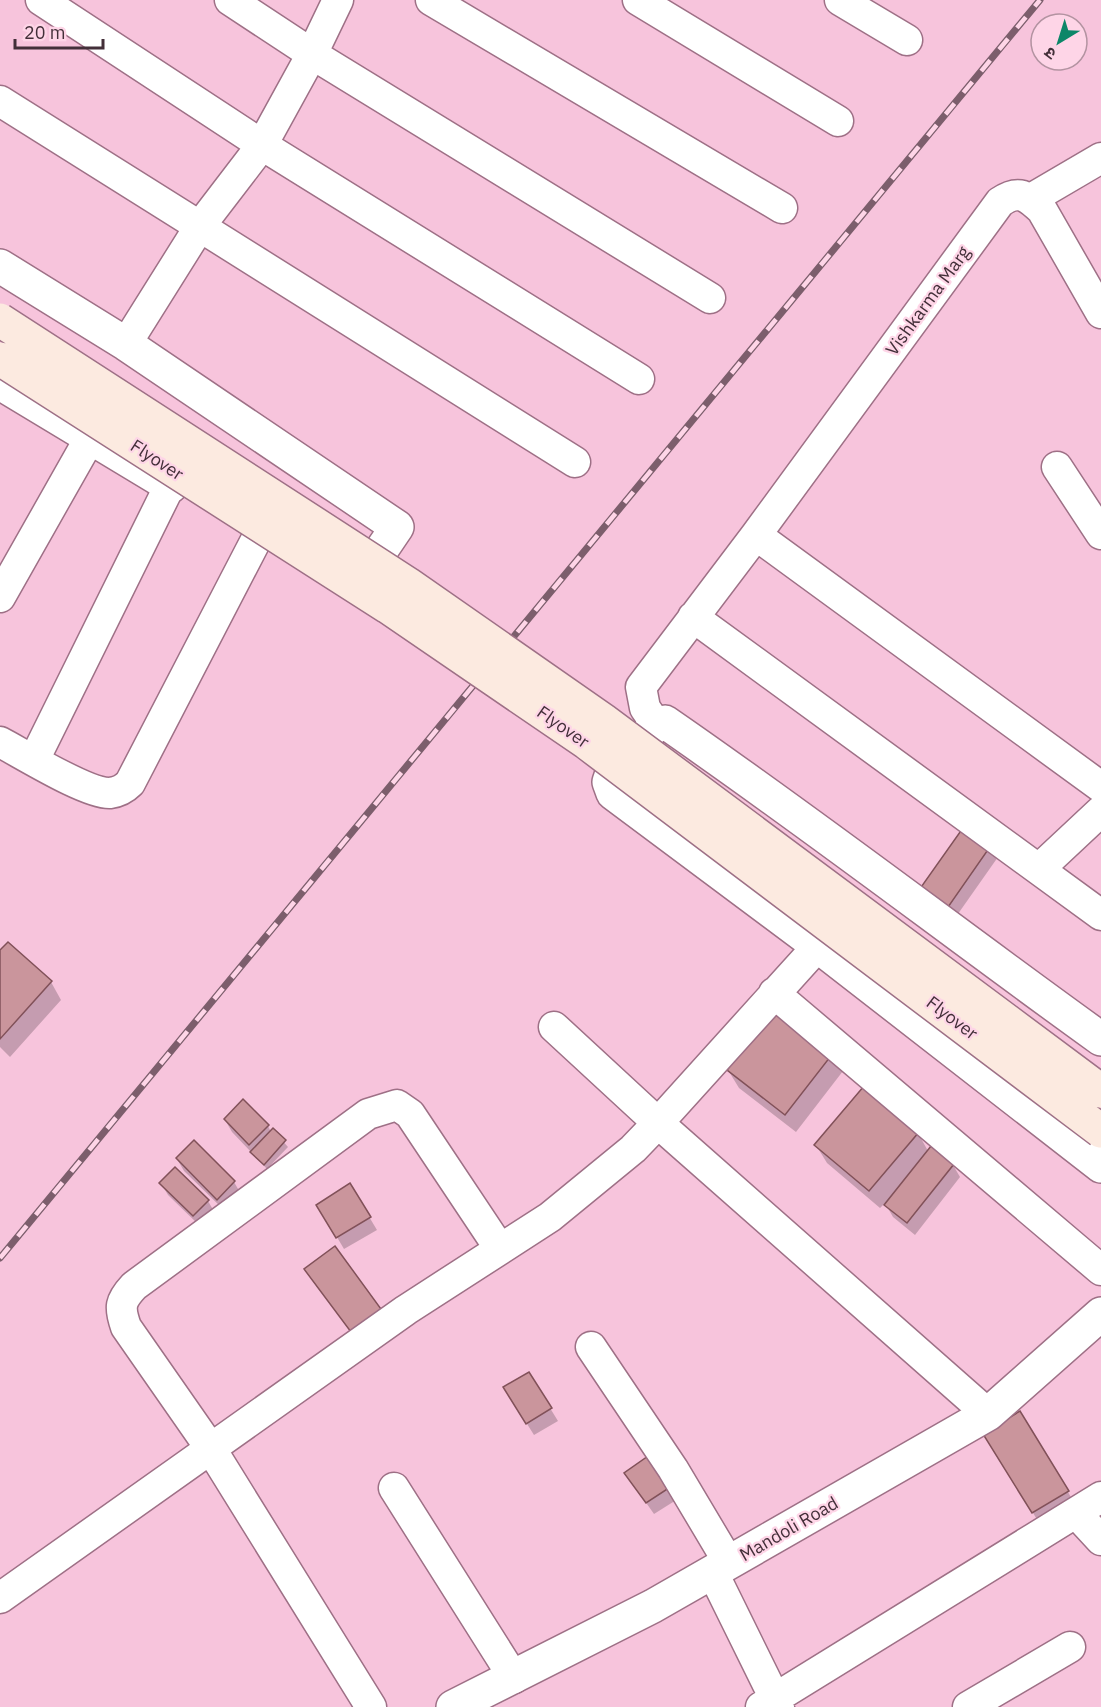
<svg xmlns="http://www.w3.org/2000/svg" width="1101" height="1707" font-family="'IBM Plex Sans','Noto Sans Devanagari',sans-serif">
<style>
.shadow{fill:#0003}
.building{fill:#ca959c;stroke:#815159;stroke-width:1.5}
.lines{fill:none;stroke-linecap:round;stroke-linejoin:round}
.minor-casing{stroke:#9e7086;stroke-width:33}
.tertiary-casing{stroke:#9e7086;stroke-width:36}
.minor{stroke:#fff;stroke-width:30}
.tertiary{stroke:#fff;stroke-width:33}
.rail-casing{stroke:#7c5e6c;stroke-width:7}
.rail{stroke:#fed5e7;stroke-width:4.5;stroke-dasharray:14;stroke-linecap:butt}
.secondary-bridge-casing{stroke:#9e7086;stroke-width:36;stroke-linecap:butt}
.secondary-bridge{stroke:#fceae0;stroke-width:33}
.labels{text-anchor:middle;stroke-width:4.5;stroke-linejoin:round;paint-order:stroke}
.street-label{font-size:18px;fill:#432f39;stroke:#fed5e7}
</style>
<rect width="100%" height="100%" fill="#f7c4dc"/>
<path class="shadow" d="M966,827L998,857L953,921L928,903Z
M0,953L51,982L61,1000L10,1057L0,1047Z
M832,1053L843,1071L796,1132L739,1088L728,1070Z
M225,1120L268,1126L271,1132L273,1130L288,1147L267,1169L232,1132Z
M918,1133L928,1151L953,1165L960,1177L915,1235L893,1217L885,1203L880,1208L827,1163L816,1145Z
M194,1142L234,1182L241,1194L225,1211L184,1171L177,1159Z
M161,1183L208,1201L215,1213L201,1227L168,1195Z
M350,1185L377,1230L344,1249L318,1205Z
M529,1374L558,1421L534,1435L512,1400Z
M996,1452L1068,1492L1078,1510L1044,1531Z
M651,1456L681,1497L654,1514L626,1474Z"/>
<path class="building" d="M965,825L992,844L946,910L919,890Z
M8,942L52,981L0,1039V950Z
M775,1007L834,1052L785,1115L727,1070Z
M864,1086L919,1132L869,1191L814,1145Z
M243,1099L269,1125L249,1145L224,1119Z
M273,1128L286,1140L264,1165L250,1152Z
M194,1140L235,1181L217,1200L176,1158Z
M931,1146L954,1164L907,1223L884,1205Z
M175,1167L209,1200L193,1216L159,1183Z
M350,1183L371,1217L336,1238L316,1205Z
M335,1246L381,1309L351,1332L304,1269Z
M529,1372L552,1408L526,1424L503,1387Z
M1020,1411L1069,1491L1032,1513L983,1434Z
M651,1454L675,1484L646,1503L624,1473Z"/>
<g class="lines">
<defs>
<path id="minor" d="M41,0L262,145L639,379
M230,0L312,54L710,298
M431,0L782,208
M638,0L838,121
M840,0L907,40
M0,101L575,462
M1031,199L1101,158
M126,344L200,226L262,145L312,54L338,0
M1057,467L1101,534
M756,535L1101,787
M0,597L90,438
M693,617L1101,915
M656,724L645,708L641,687L756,535L1000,202C1019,189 1027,196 1042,210L1101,313
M0,742C23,754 87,794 110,793C119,792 124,789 130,783L256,540
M34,760L170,485
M1039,869L1101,811
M774,993L1101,1270
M554,1027L658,1123L988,1414
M591,1347L673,1469L729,1563
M394,1488L514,1678
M1076,1513L1101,1540
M713,1573L779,1707
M0,1598L406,1310L550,1217L633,1149L658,1123L818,946
M371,1707L211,1449L126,1327C119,1307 120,1301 134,1286L368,1114L397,1105L410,1114L500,1249
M761,1707L1101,1497
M968,1707L1070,1647"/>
<path id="tertiary" d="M0,266L126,344L397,527L357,586
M0,383L171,486
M1101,1039C955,934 813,824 665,722L656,724L611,776L609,782L613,793L818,946L1101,1166
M453,1707L653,1606L988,1414L1101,1314"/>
</defs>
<use href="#minor" class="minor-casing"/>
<use href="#tertiary" class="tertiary-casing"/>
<use href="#minor" class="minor"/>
<use href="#tertiary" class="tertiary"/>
<defs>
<path id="rail" d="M0,1258L1040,0"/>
</defs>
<use href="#rail" class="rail-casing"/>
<use href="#rail" class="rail"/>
<defs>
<path id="secondary-bridge" d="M0,320L408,584L603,720L1101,1091
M0,359L388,607L587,743L1101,1131"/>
</defs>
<use href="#secondary-bridge" class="secondary-bridge-casing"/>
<use href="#secondary-bridge" class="secondary-bridge"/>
</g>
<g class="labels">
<g class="street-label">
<text transform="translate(928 301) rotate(-54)" y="6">Vishkarma Marg</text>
<text transform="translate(157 460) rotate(33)" y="6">Flyover</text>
<text transform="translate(563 727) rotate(35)" y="6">Flyover</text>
<text transform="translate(952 1018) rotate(37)" y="6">Flyover</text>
<text transform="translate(789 1529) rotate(-30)" y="6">Mandoli Road</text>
</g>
</g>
<g transform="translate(1059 42) rotate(218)"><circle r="28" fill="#fed5e7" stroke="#b393a1" stroke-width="1.5"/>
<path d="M0-4.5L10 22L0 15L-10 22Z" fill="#0c8668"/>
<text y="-9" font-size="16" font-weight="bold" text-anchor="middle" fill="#432f39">उ</text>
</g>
<path d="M15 39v9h88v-9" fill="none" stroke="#432f39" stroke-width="3"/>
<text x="24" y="39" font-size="18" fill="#432f39" stroke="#fed5e7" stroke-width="4.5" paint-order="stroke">20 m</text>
</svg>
